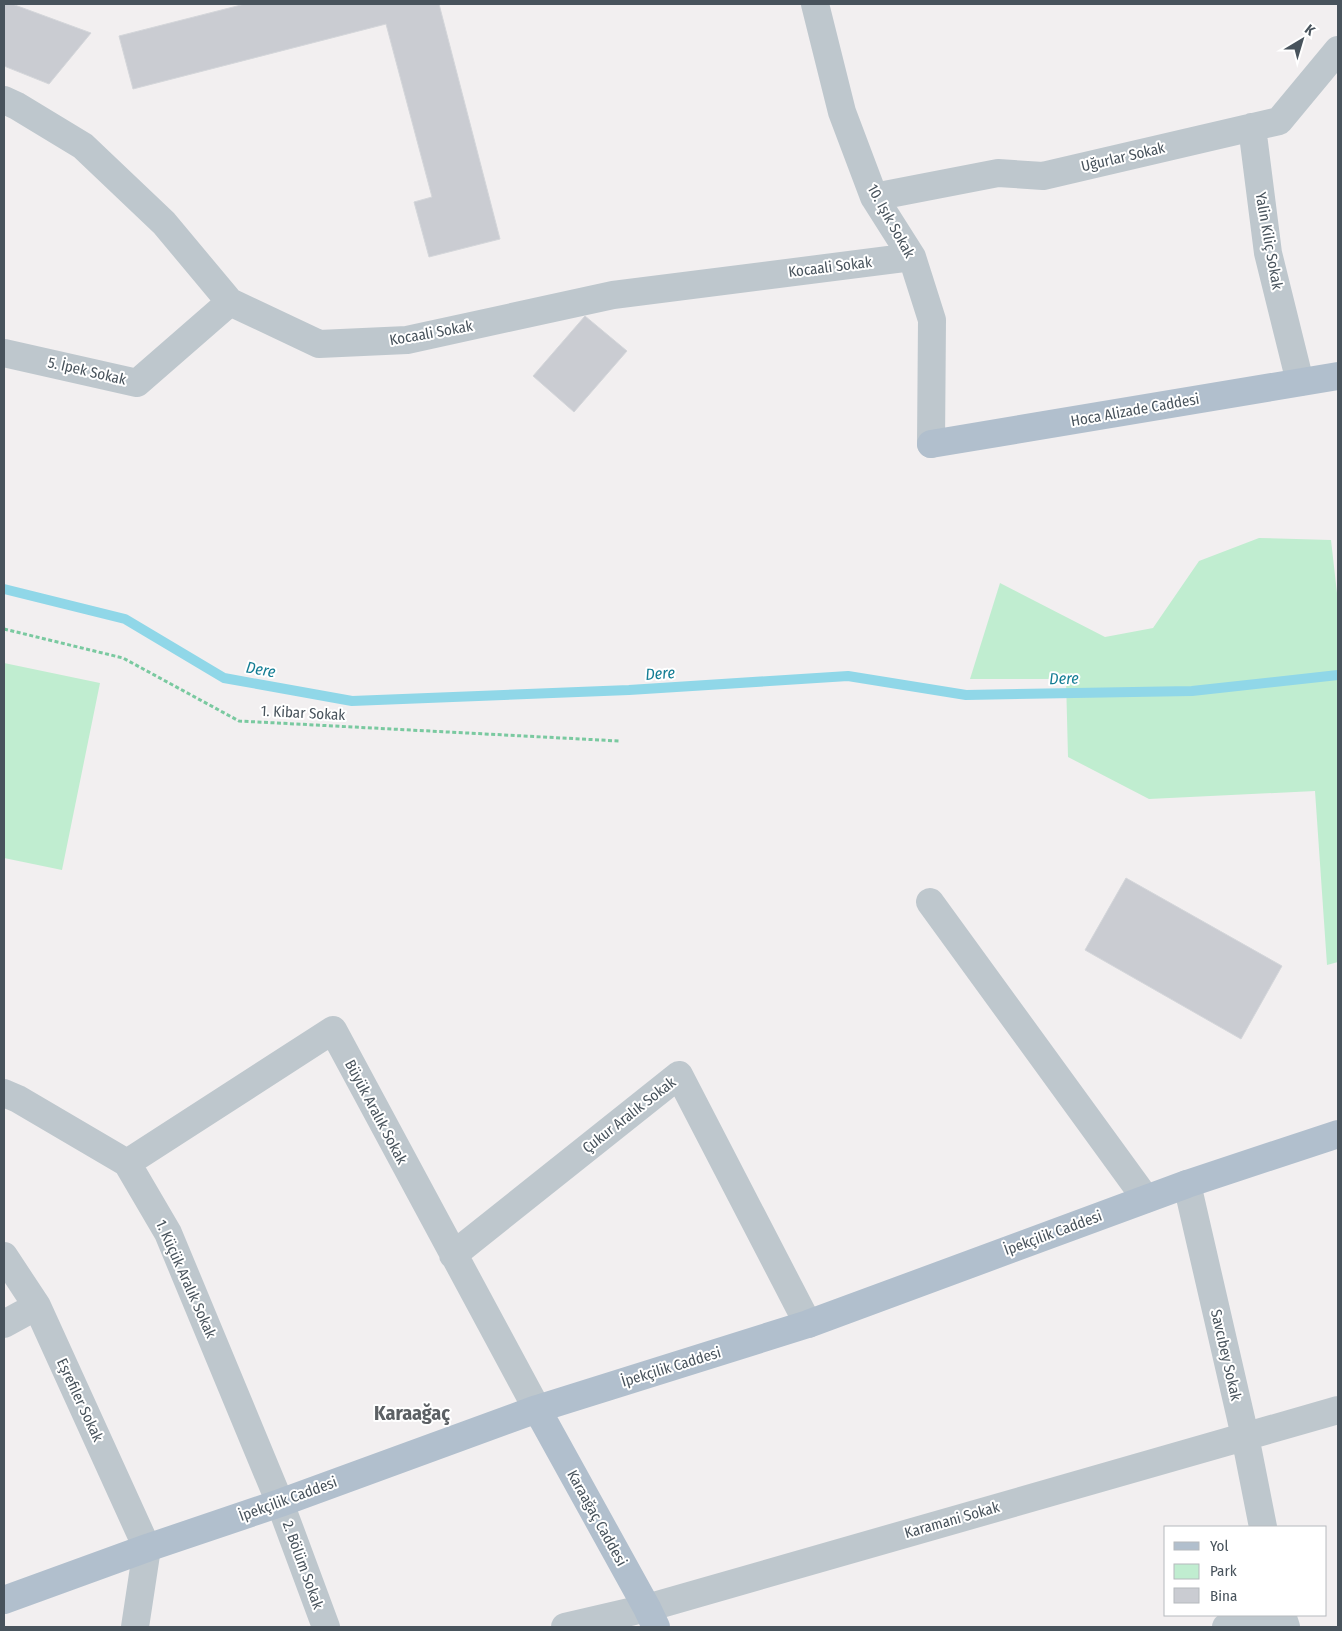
<svg xmlns="http://www.w3.org/2000/svg" width="1342" height="1631" font-family="'Fira Sans Condensed',sans-serif">
<style>
.green{fill:#c0edd0}
.lines{fill:none;stroke-linecap:round;stroke-linejoin:round}
.stream{stroke:#90d7e8;stroke-width:10}
.building{fill:#caccd2;stroke:#d4d6da}
.path{stroke:#7ac9a0;stroke-width:3;stroke-dasharray:4 2.5;stroke-linecap:butt}
.minor{stroke:#bec7cd;stroke-width:28}
.major{stroke:#b1bfcd;stroke-width:28}
.labels{text-anchor:middle;stroke-width:4;stroke-linejoin:round;paint-order:stroke}
.street-label{font-size:15px;fill:#48535c;stroke:#fff}
.water-label{font-size:16px;font-style:italic;fill:#147d94;stroke:#fff}
.district-label{font-size:20px;font-weight:bold;fill:#5c6064;stroke:#fff}
</style>
<rect width="100%" height="100%" fill="#f2eff0"/>
<path class="green" d="M1259,538L1331,540L1338,602V962L1327,965L1315,791L1149,799L1068,757L1066,679H970L1000,583L1105,637L1153,628L1199,561Z
M4,663L100,683L62,870L4,858Z"/>
<g class="lines">
<path class="stream" d="M4,589L125,619L224,678L352,701L629,690L848,676L966,695L1192,691L1338,675"/>
</g>
<path class="building" d="M4,4H12L91,33L49,84L4,66Z
M245,4H439L500,239L429,257L414,202L432,197L386,24L133,89L119,36Z
M585,316L627,351L574,412L533,376Z
M1126,878L1282,966L1241,1039L1085,950Z"/>
<g class="lines">
<path class="path" d="M4,629L123,658L239,721L619,741"/>
<path class="minor" d="M815,4L842,112L874,197L912,257L932,320L931,444
M4,100L17,106L83,146L164,223L230,302L319,344L407,340L613,295L912,257
M1252,127L1268,253L1300,382
M874,197L998,173L1043,176L1279,121L1338,50
M4,353L137,383L230,302
M930,902L1146,1199
M4,1093L18,1099L127,1163L168,1233L280,1503L326,1627
M127,1163L333,1030L537,1409
M1187,1184L1245,1436L1263,1527
M453,1255L679,1075L808,1324
M4,1256L37,1306L147,1548L135,1627
M4,1324L37,1306
M1282,1615L1286,1627
M565,1627L647,1608L1338,1410
M1226,1627L1263,1615"/>
<path class="major" d="M931,444L1338,376
M537,1409L647,1608L656,1627
M4,1600L147,1548L280,1503L537,1409L808,1324L1187,1184L1338,1134"/>
</g>
<g class="labels">
<g class="street-label">
<text transform="translate(1123 157) rotate(-13)" y="5">Uğurlar Sokak</text>
<text transform="translate(891 221) rotate(61)" y="5">10. Işık Sokak</text>
<text transform="translate(1269 241) rotate(80)" y="5">Yalin Kiliç Sokak</text>
<text transform="translate(830 267) rotate(-7)" y="5">Kocaali Sokak</text>
<text transform="translate(431 333) rotate(-10)" y="5">Kocaali Sokak</text>
<text transform="translate(87 371) rotate(13)" y="5">5. İpek Sokak</text>
<text transform="translate(1135 410) rotate(-10)" y="5">Hoca Alizade Caddesi</text>
<text transform="translate(303 713) rotate(3)" y="5">1. Kibar Sokak</text>
<text transform="translate(376 1112) rotate(62)" y="5">Büyük Aralık Sokak</text>
<text transform="translate(629 1115) rotate(-38)" y="5">Çukur Aralık Sokak</text>
<text transform="translate(1053 1233) rotate(-20)" y="5">İpekçilik Caddesi</text>
<text transform="translate(186 1279) rotate(66)" y="5">1. Küçük Aralık Sokak</text>
<text transform="translate(1226 1355) rotate(77)" y="5">Savcıbey Sokak</text>
<text transform="translate(671 1367) rotate(-17)" y="5">İpekçilik Caddesi</text>
<text transform="translate(80 1400) rotate(65)" y="5">Eşrefiler Sokak</text>
<text transform="translate(288 1499) rotate(-20)" y="5">İpekçilik Caddesi</text>
<text transform="translate(597 1518) rotate(61)" y="5">Karaağaç Caddesi</text>
<text transform="translate(952 1520) rotate(-16)" y="5">Karamani Sokak</text>
<text transform="translate(303 1565) rotate(70)" y="5">2. Bölüm Sokak</text>
</g>
<g class="water-label">
<text transform="translate(261 669) rotate(10)" y="6">Dere</text>
<text transform="translate(660 673) rotate(-4)" y="6">Dere</text>
<text transform="translate(1064 678) rotate(-1)" y="6">Dere</text>
</g>
<g class="district-label">
<text x="412" y="1420">Karaağaç</text>
</g>
</g>
<rect width="1342" height="1631" fill="none" stroke="#48535c" stroke-width="10"/>
<rect x="1164" y="1526" width="162" height="90" fill="#ffffff" stroke="#b6babe"/>
<rect x="1174" y="1542" width="25" height="8" fill="#b1bfcd" stroke="#b6babe"/>
<text x="1210" y="1551" font-size="15" fill="#48535c">Yol</text>
<rect x="1174" y="1564" width="25" height="15" fill="#c0edd0" stroke="#b6babe"/>
<text x="1210" y="1576" font-size="15" fill="#48535c">Park</text>
<rect x="1174" y="1588" width="25" height="15" fill="#caccd2" stroke="#b6babe"/>
<text x="1210" y="1601" font-size="15" fill="#48535c">Bina</text>
<g transform="translate(1302 40) rotate(38)" stroke="#ffffff" stroke-width="4" paint-order="stroke">
<path d="M0-4L9 19L0 12L-9 19Z" fill="#48535c"/>
<text y="-8" font-size="14" font-weight="bold" text-anchor="middle" fill="#48535c">K</text>
</g>
</svg>
